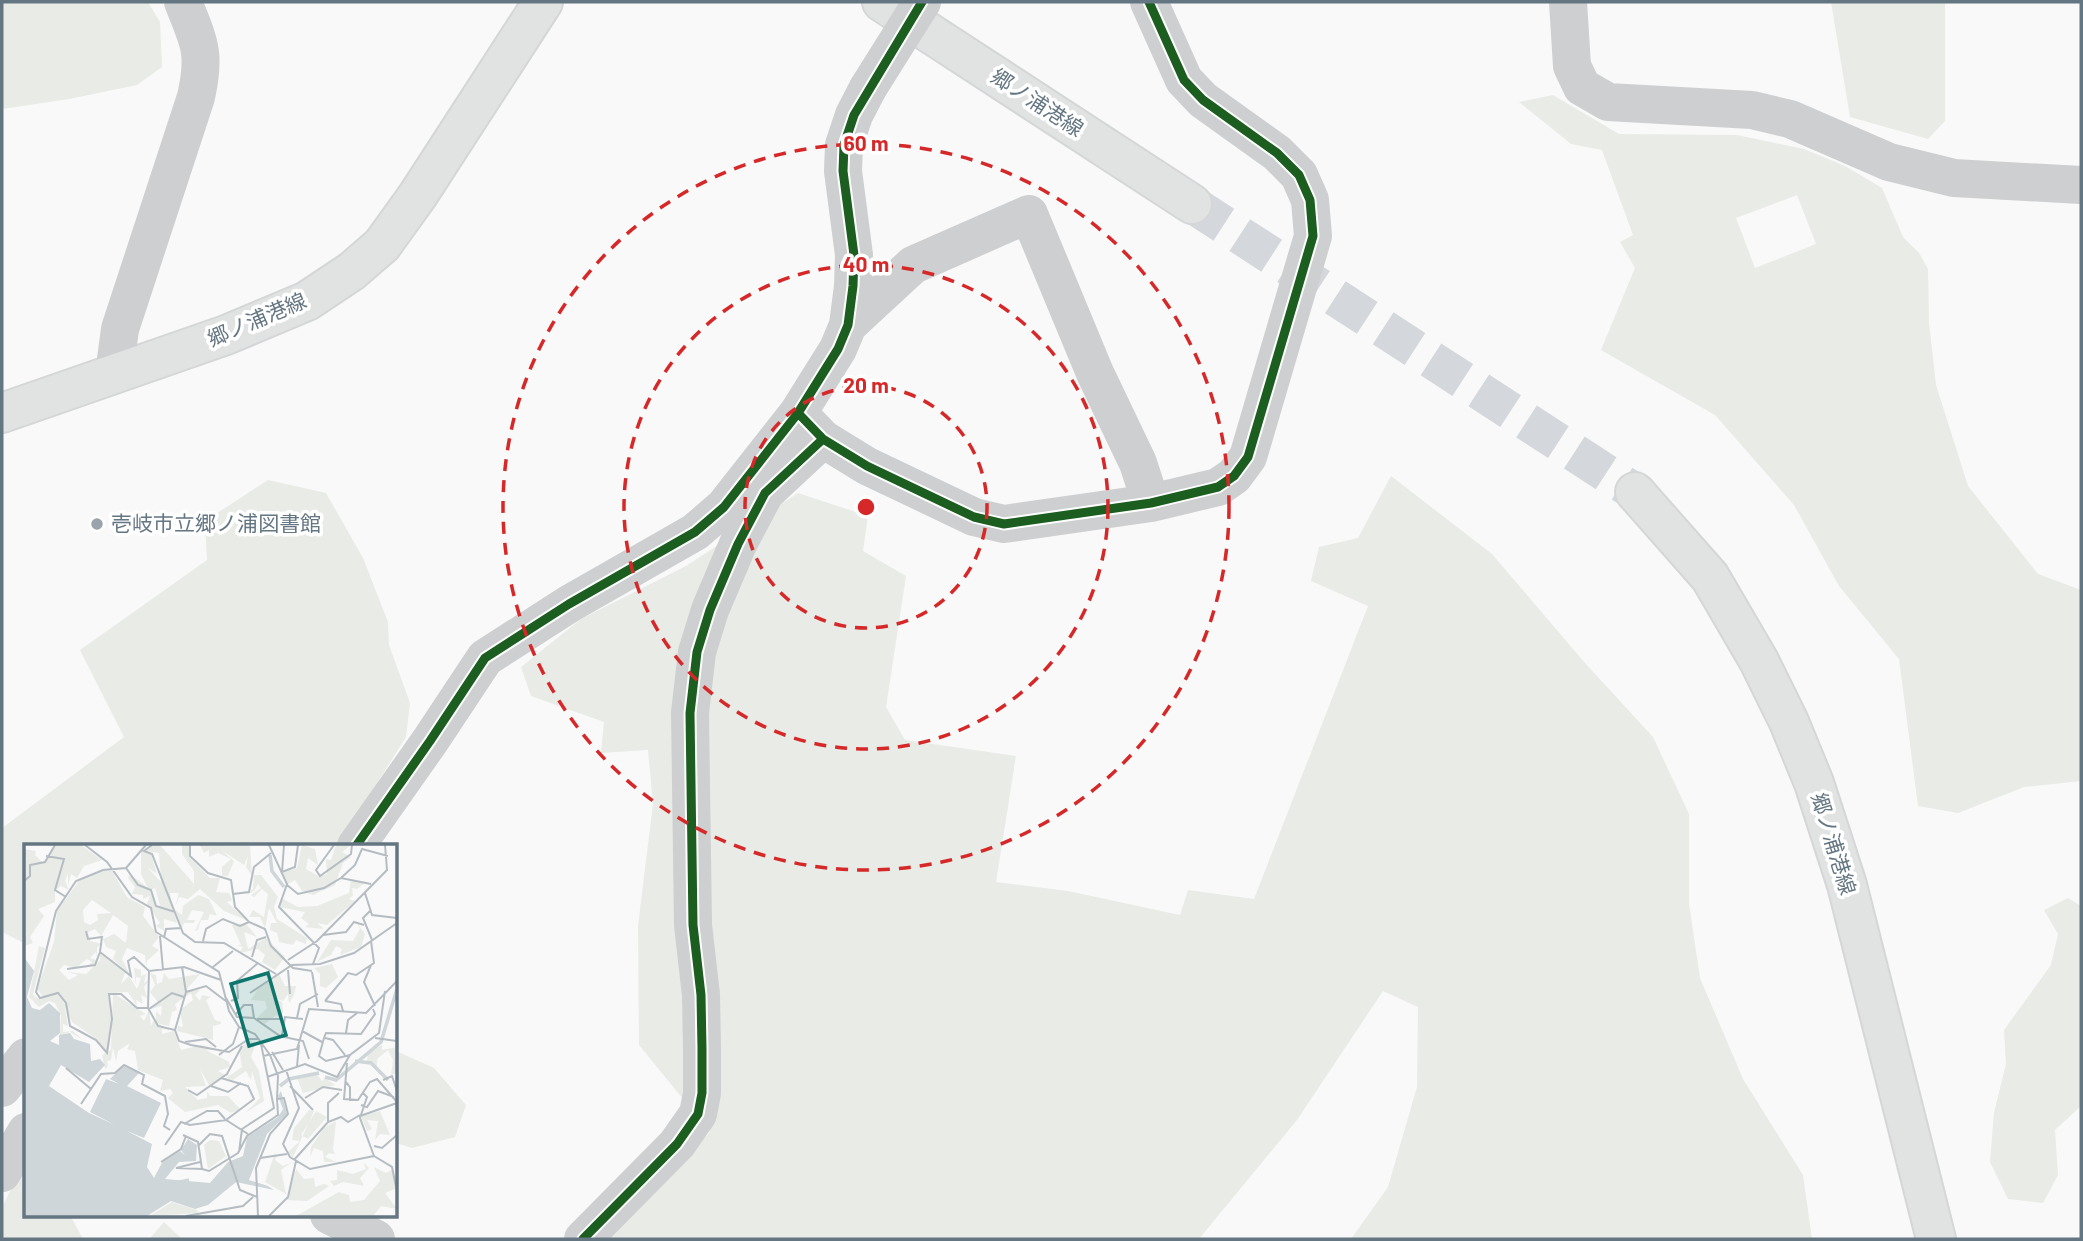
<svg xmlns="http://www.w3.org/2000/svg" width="2083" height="1241" font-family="Barlow,'Noto Sans JP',sans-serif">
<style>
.green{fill:#e8ebe6;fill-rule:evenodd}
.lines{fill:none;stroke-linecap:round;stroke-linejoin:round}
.major-tunnel{stroke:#d4d8dc;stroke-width:38;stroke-dasharray:38 19;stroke-linecap:butt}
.major-casing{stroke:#d5d6d7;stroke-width:42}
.minor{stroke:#cecfd0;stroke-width:38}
.major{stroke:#e1e2e2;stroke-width:38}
.minor-bridge{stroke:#cecfd0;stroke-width:38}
.cycleway-casing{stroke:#fff;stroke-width:13}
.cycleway{stroke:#1b5e20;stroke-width:9}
.ring{fill:none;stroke:#d62828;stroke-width:3.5;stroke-dasharray:12 9}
.poi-dot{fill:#99a4ac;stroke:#fff;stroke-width:2.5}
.labels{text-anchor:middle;stroke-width:7;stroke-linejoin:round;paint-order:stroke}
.street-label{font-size:21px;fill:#657683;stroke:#fff}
.poi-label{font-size:21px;fill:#657683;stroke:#fff;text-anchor:start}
.inset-river{fill:none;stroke:#ced6d9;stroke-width:3.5}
.inset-road{fill:none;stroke:#b5bdc3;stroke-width:2}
.view{fill:#0f766e;fill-opacity:0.15;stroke:#0f766e;stroke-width:3.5}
.inset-edge{fill:none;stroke:#657683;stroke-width:3.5}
.centre{fill:#d62828;stroke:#fff;stroke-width:3.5}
.ring-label{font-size:21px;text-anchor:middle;font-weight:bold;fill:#d62828;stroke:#fff;stroke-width:7;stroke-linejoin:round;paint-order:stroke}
</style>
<rect width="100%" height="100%" fill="#f9f9f9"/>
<path class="green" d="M2,2H148L160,22L162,67L137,85L69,99L2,109Z
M1831,2H1945V121L1928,139L1850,117Z
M1553,95L1619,134L1737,135L1804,149L1845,166L1882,188L1903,237L1919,253L1928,269L1929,323L1936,385L1968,486L2038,574L2081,590V781L2024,787L1958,813L1918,806L1899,659L1839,586L1794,505L1715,415L1601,350L1635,268L1620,242L1633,235L1602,150L1571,144L1519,102ZM1797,195L1816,244L1755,268L1736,218Z
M1391,476L1492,554L1585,663L1653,737L1689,814V904L1700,978L1743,1079L1803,1175L1812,1239H1351L1388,1187L1417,1087L1418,1007L1383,991L1297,1120L1199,1239H606L710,1132L639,1045L638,926L653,804L648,750L601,753L604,722L531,696L521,667L581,619L686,566L798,493L868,516L863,551L906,576L886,707L905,740L1016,756L996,882L1068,891L1180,915L1188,890L1254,899L1368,606L1311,581L1319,547L1358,538Z
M268,480L326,493L363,558L388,622L389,645L410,703L406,737L338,845L26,846V944L2,932V828L124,737L80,650L207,560L205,521Z
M2068,898L2081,906V1106L2055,1130L2058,1175L2043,1203L2008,1199L1990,1162L1994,1113L2006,1064L2004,1030L2051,965L2058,934L2044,910Z
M396,1051L434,1068L466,1105L455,1137L412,1148L396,1143Z
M26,1160V1215H70L83,1239H2V1207Z
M164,1222L182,1239H152L151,1237Z"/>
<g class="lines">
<path class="major-tunnel" d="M1192,204L1635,492"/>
<defs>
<path id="major" d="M882,2L1192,204
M2,413L226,335L307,301L352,271L382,245L418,195L543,2
M1635,492L1710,577L1759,661L1789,722L1814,783L1847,885L1936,1239"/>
</defs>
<use href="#major" class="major-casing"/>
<path class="minor" d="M1568,2L1572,66L1582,87L1608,102L1752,110L1790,119L1889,162L1954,178L2081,185
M848,325L913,265L1029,214L1095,373L1138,463L1151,503
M114,374L120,329L196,97C206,52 199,42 183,2
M798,413L823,439L867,466L974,517L1004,524L1151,503L1218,487L1234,476L1248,457L1313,236L1310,200L1299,175L1277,153L1203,100L1184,80L1149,2
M356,846L430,741L485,658L569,604L695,532L724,507L798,413L838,349L848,325L853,286L854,255L843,171L844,145L854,115L868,88
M2,1088L26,1057
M2,1173L26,1132
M329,1215L376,1239
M583,1239L677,1144L698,1114L702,1093V1049L701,995L693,925L690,713L697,652L710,610L738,544L765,493L823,439"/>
<use href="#major" class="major"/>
<path class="minor-bridge" d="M868,88L922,2"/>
<defs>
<path id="cycleway" d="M798,413L823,439L867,466L974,517L1004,524L1151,503L1218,487L1234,476L1248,457L1313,236L1310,200L1299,175L1277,153L1203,100L1184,80L1149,2
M356,846L430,741L485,658L569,604L695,532L724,507L798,413L838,349L848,325L853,286L854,255L843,171L844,145L854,115L922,2
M583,1239L677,1144L698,1114L702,1093V1049L701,995L693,925L690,713L697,652L710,610L738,544L765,493L823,439"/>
</defs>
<use href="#cycleway" class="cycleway-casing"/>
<use href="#cycleway" class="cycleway"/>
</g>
<g class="ring">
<circle cx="866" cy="507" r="121"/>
<circle cx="866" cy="507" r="242"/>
<circle cx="866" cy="507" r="363"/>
</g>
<circle class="poi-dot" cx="97" cy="524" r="7"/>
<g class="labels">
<g class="street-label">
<text transform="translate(1037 103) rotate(33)" y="7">郷ノ浦港線</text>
<text transform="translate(257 320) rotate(-23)" y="7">郷ノ浦港線</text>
<text transform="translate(1833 844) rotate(73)" y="7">郷ノ浦港線</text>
</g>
<g class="poi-label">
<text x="111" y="531">壱岐市立郷ノ浦図書館</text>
</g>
</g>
<g transform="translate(24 844)">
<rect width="373" height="373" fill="#f9f9f9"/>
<path d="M32,1H57L78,16L60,22L53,34L47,30L44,42V29L41,37L45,46L37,42L31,47V58L14,65L20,72L6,93L9,99L0,102V5L12,7L11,11L19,19ZM129,1H136L170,40V27L158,10V1H165V13L186,34H196L192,48L205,49L208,56L203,58L222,76L200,67L176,45L164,55L155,53L151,63L155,49H146L149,67L136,62L131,44L126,46L131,61L150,69L153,79L140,75V87L132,82L136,79L123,60L126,52L119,55V51L108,50L111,43L104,34L106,30L124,44L117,30V5L127,10L133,30L123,23L137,38L135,9L122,7ZM176,1L226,2L228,32L222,23L224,12L220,21L197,6L210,17L204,32H198V23L207,15L194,9L185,13V6L180,9ZM278,1L291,5L294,21L284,14L282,25L296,33L303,30L302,15L307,16L312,1H327L318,8L327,13L319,19L311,41L289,51L278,47L271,36L264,40L259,29L273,24ZM79,27H88L103,53L121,63L119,72L135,93L128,102L135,106L123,117L122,123L121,111L103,104L98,115L106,131L89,115L92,107L82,103L79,95L90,90L102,99L104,82L89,71L77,92L71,85L64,88L66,97L78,100L73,103V114L72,108L66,114L72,116L70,120L64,122L68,118L63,115L52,124L40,121L35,126L45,136L54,131L44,128L62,130L76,116V109L101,129L97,140L105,132L113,145L117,134L112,133V143L110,124L117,126V132L122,130L120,139L126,135L120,143L123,154L117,151L119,160L112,156L113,162L104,148L84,149L88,172L85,205L81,208L71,194L48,178L35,149L19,153L13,145L30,98L33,67L57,34ZM68,56L87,69L73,70L74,76L66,81L60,78L59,66ZM230,31H237L254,53L250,63L253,75L283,94L282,100L272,96L269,101L255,98L253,89L246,86L247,79H253L245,64L241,84L236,73H225L229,66L240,73L244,50L238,45L230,53L227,51L237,44L234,40L230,47L222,51L229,45ZM327,36L342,38L333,45L328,44L329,52L324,55L331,57L303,81L293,79L300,85L281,83L285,80L277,74L281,68L256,63L257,54L274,63L293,62L325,49ZM174,51L185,55L193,72L186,70L184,76H177L174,86L171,87L180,68L168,66L163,76H171L170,79H160L158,84L151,66L158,71L159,62ZM333,79L341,90L337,103L316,111L318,105L312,102L307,111L293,118L307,96L329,97L336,85ZM222,80L233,93L220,88L224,105L242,94L261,113L251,126L238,118L241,111L234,105L215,109L219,103L212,101H217L208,81ZM15,102L21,104L9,150L14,155L33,150L40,158L44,182L39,180V188L49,187L59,196L46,188L36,191L37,172L31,159L25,157L15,163L5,153ZM308,120L314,133L302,144L296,142V130L290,124ZM126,129L132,131L133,140L138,138L140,129L145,135L176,130L161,147L176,146L171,151L176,157L178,151L187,153L182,156L191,176L197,178V180L189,182V196L153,187L154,182L159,183L156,166L169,156L167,149L151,160L153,166L148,168L145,182L132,179V167L137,172L138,162L126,165L134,158L126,148L131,141ZM255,130L261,142H272L270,151L265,159L264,150L259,157L243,151L258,158L259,167L257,174L252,171L241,180L233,174L243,164L241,157L227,156L233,146ZM89,149L122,170L116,172L120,177L125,166L127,182L129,177L147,186L138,185V190L150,187L157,206L177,201L192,205L182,206L205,218L206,223L194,227L201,231L185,241L176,225L182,242L161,243L174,256L183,254V247L186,252H204L216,265L207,269L194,261L161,268L144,254L149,249L146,245L136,247L139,236L114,226L111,207L103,205L106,199L94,207L92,218L89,203L87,216L83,217L84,222L81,225L78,211L87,206ZM226,196L231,201L227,213L235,227L240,257L221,269L236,254L228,227L227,236L222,227L209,236L202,234L218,223L215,205ZM358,201V206L373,203V229L367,231L369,216L364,206L353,215V225L343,217L344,209ZM292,229L298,237L301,234L311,241L279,249L273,234ZM285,266L290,267L269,313L264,308L276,297L268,296L270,284ZM292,267L303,273L284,295L277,291ZM356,267L366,291L356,290L351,296L354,277L343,276L348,285L343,287L337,272ZM312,277L309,306L315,317L311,310L305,309L301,313L313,318H300L299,307L290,304L286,313L287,303L300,284ZM186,296L195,297L202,312L184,325L180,301ZM251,309L253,312L251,316L259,322L268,318L257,326L262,350L241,338ZM339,318L345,324L336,334L340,342L319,338L310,342L306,337L313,336V326L329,330L342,325ZM350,323L362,329L368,326L371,345L361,349L373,365L357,362L349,372H272L315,348L325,351L326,358L340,356L356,337ZM272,325L280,335L290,334L291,343L300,340L305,342L283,357L263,356ZM148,358L173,366L174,369L126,372Z" fill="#e8ebe6" fill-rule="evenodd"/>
<path d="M0,113L10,127L3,153L8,164L16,166L25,159L36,169V189L26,197L35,201V191L46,189L50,195L66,200L67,217L76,215L81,221L65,238L37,221L25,242L65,269L91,281L66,268L82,235L95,240L86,235L99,222L115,229L103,242L137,259L120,294L103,287L128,300L123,323L130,334L140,315L156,307L161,311L157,306L164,295L173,301L172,317L155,318L141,335L186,339L204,318L219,312L223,293L254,273L259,265L254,252L257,247L263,270L243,290L225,336L244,342L250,346L212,338L184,361L171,365L147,357L123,372H0Z" fill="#ced6d9"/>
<path class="inset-river" d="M246,11L248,27L260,43M331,217L347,219L364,236M301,233L312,236L357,198L373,145M256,242L265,235L295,229M12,372L165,336M43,372L144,342"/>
<path class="inset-road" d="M61,1L83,18L108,53L127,64L132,88L195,128L205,167L215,183M122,1L102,24L79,26L52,37L32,67L12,148L16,154L34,149L42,159L46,182L72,196L83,209L88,175L85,150H97L113,164H124L125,127M128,1L120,7L128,10L159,89L171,98L200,99L252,130M166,1V12L184,29L207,36L211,63L225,78L241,85L247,102L269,124L288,127M245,1L263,40L255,63L295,104L289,120M310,1L292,26L296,32L327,10L328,1M22,12L40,15L31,46L42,53M102,24L114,41L127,46L132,62L151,68M258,28L271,23L274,1M258,28L260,1M317,34L331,21L338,5L364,12M0,37L6,32V21L21,18L31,1M263,41L274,50L300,44L317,34L347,40M341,49L348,71L373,74M209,50L225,48L230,23L247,9M346,67L339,74L348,96M62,87L64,95L78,93L76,108M299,91L322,88L330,78L340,81M136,92L139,126M140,94L142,85L157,84M179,97L182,85L199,75L216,82L225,78M228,113L233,96L242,93M264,116L293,97L363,26L361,1M347,121L340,138L351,162M189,123L209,107M43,125L71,121L76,108L107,132L104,117L110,113L125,127L160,123L197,136M264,126L266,150M288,128L294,163M162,148L182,142L203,158M226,149L268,121L296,120L330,109L373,79M202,154L213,173L230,174L256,192L279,197L285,215M207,157L214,154L213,137L234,119M301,157L324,129L332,131L350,119L347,97M301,157L317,160L319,167M124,164L134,182L151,186L155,197L167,201L205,208L225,195H235M125,165L148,149L160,153M212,170L220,161H228L230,174M273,174L276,160L294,150M233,175H259M215,183L231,190L246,211L254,232L253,255L260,254L264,270L246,290L232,324L234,372M151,186L162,148L158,123M278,187L298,198M322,189L324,176L333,169M258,191L261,173L279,175M301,194L309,196L321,211M351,194L373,197M161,198L182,195L192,203M248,208L259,226M195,211L209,200L215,183M326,211L302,217L295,212L300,194L302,189L337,190L351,170L349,165M239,212L273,205L285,165L342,169L373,137M323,219L320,255L334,256L346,238L353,235L373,258M273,222L275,201M42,224L67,245M262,226L275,264L259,300L266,313L286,325L350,312M243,233L281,220L313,233L326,211L355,189L361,147M197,234L224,242L230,255L202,276M359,236L368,232L373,247M321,237L326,243V257M187,242L204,248L217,239M266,242L289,266M164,246L173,251L203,230L218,202M339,249L343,253L336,274L350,312M281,254L299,243L318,246M57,260L77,230L91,229L100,221L120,231L118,240L141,252L144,270L140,282L146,286M337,261L343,263L354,247L370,253M336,272L373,259M304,278V259L315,249M160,280L183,267H194L201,275M159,291L174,298L178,325L185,327L214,309L223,292L254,271L253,255M141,301L157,278L166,281L202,276L224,290M175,301L186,290L198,292L216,346L233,353M350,302L358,304L373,291M215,308L218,285L250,264L237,200M350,312L368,323L373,348M236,314L263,310M270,316L304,278L317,273L324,278L336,271M137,318L157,305L162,292M176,318L152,324L178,325M162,372L219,362L229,353M245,372L264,353L272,317"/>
<path class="view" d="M244,129L262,191L225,202L207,140Z"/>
<rect width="373" height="373" class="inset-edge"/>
</g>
<circle cx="866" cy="507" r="10" class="centre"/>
<g class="ring-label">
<text x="866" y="151">60 m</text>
<text x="866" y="272">40 m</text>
<text x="866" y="393">20 m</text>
</g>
<rect width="2083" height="1241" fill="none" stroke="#657683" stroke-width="7"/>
</svg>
